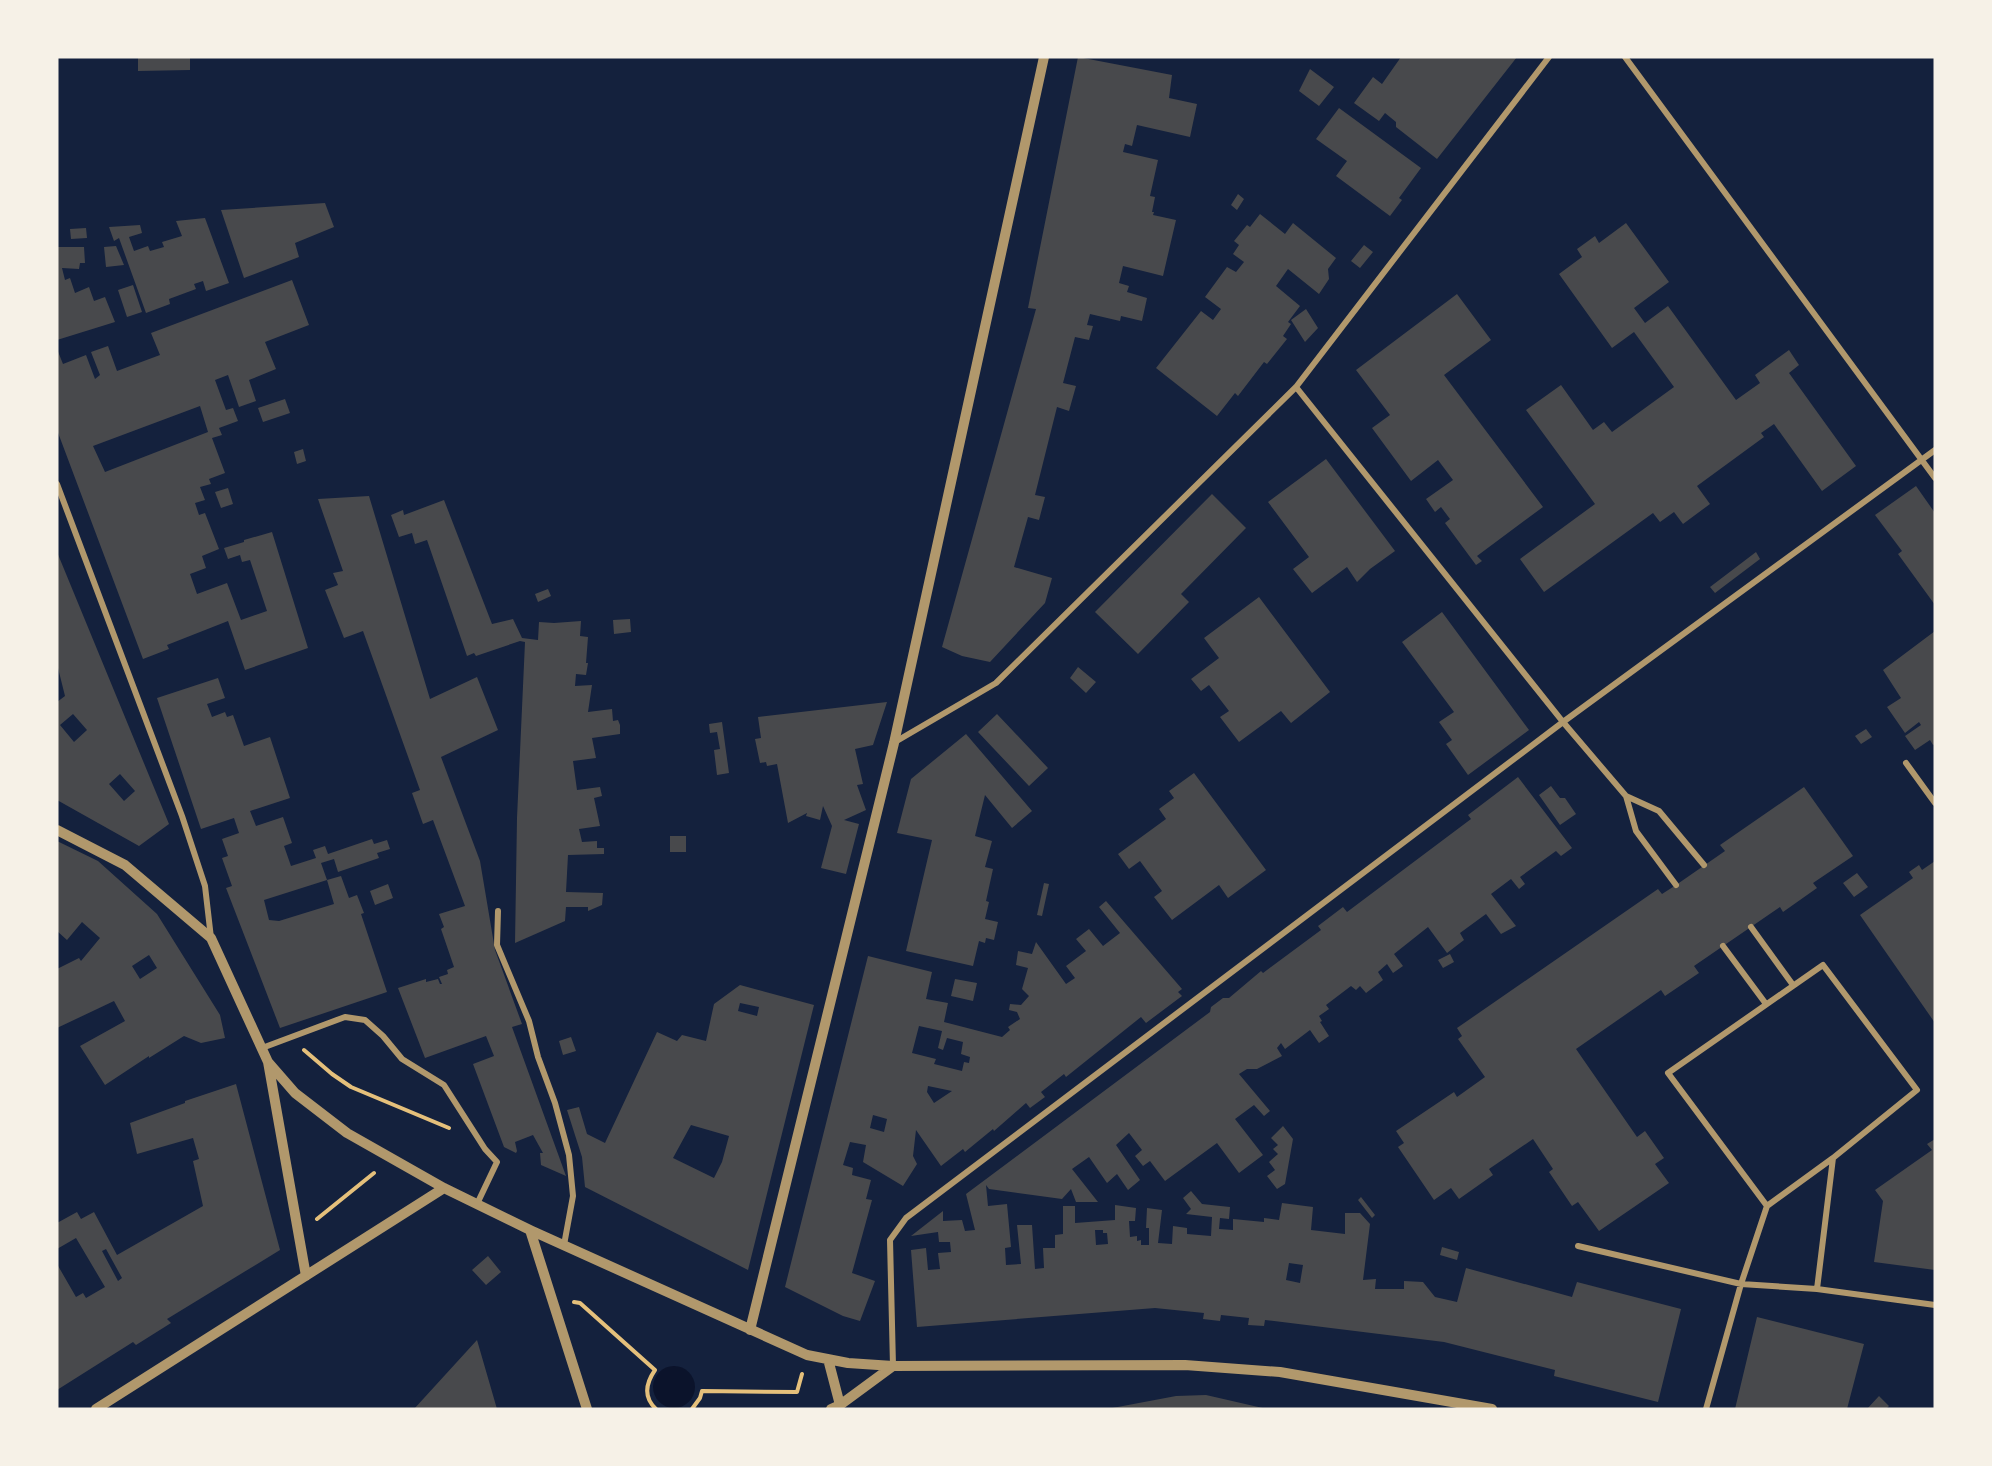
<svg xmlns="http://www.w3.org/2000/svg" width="1992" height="1466" font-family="'Fira Sans',sans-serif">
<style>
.water{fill:#0b132b}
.building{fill:#48494c;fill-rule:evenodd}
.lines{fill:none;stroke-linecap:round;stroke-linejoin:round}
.path{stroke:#e5c07b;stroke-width:4}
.minor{stroke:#b1986c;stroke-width:6}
.tertiary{stroke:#b1986c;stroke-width:10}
</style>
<rect width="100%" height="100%" fill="#14213d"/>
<path class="water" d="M653 1387a21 21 0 1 1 42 0a21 21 0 1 1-42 0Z"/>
<path class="building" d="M138,57H190V70L138,71Z
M1078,57L1172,75L1169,98L1197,104L1190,137L1137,125L1132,146L1125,144L1123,152L1158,160L1150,196L1155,197L1152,212H1154L1153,215L1176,220L1163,276L1123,266L1119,283L1129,286L1127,292L1147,298L1142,321L1121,316L1120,321L1090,314L1087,325L1093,326L1089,340L1075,337L1063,383L1076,386L1069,411L1057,407L1035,495L1045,497L1039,520L1028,517L1014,567L1052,578L1045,603L990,662L962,656L942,647L1036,309L1028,308Z
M1401,57L1410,58L1517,57L1437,159L1396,127V122L1385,113L1379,121L1354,103L1373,77L1382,84Z
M1310,69L1334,87L1319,106L1299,91Z
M1339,108L1421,168L1399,198L1402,200L1390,216L1336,176L1347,161L1316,139Z
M1238,194L1244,199L1237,210L1231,205Z
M325,203L334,227L295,243L299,257L244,278L221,210Z
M1260,214L1285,234L1293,223L1336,258L1328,269L1329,279L1319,294L1288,269L1276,286L1300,306L1288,322L1291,324L1283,336L1287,339L1267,364L1264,362L1238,396L1235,393L1217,416L1156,368L1201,311L1213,320L1221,309L1205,297L1227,267L1236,272L1244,262L1233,254L1239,245L1234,241L1247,225L1250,227Z
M205,218L229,283L206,291L203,281L194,284L196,289L169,299L170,304L146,313L119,238L114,241L109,227L140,225L142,233L129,237L134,251L148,246L150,251L164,247L162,242L182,236L176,221Z
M1626,223L1669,282L1634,308L1645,323L1668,306L1736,400L1760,383L1755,375L1789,350L1799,365L1789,373L1856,466L1822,491L1774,424L1761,433L1764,437L1697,486L1710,504L1683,524L1674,512L1660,522L1653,513L1544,592L1520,559L1595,504L1526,410L1561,385L1593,430L1604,422L1612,432L1674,387L1634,332L1612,348L1559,274L1582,257L1577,249L1595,236L1599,243Z
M86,228L87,238L71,239L70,229Z
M1364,245L1373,252L1360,268L1351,261Z
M116,246L124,265L106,267L104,247Z
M57,247H84L85,263H80L79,269L62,268L65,280L70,278L75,293L89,287L94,301L105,297L115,322L57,340Z
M292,280L309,325L265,342L276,369L249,380L256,401L239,407L228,375L215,380L226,410L233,408L238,421L219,428L222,435L212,438L225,473L209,479L211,484L200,487L205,500L195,503L199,515L205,513L219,549L202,556L206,568L190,574L197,594L227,583L241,620L267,611L250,560L242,562L240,555L228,559L224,548L244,542V540L272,532L308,648L245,670L228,621L167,645L169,649L143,659L57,430V349L63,364L86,355L95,379L100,375L91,352L108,346L117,371L160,355L151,333ZM200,406L208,432L105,472L93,446Z
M133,285L142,312L127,317L118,290Z
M1457,294L1491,340L1444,375L1543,507L1477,556L1482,561L1476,565L1445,523L1450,519L1441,507L1435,512L1426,499L1453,480L1438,460L1411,481L1372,428L1390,415L1356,370Z
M1306,309L1318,328L1305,342L1291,320Z
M285,399L290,413L263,422L258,408Z
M303,449L306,461L297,464L294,452Z
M1326,459L1395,551L1370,569L1357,582L1347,567L1312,593L1293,569L1309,557L1268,502Z
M1916,486L1935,513V605L1898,554L1902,551L1875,515Z
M228,488L233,504L221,508L215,492Z
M1212,494L1246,528L1181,594L1189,602L1138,654L1095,612Z
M369,496L430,699L477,677L498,730L441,757L480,861L495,950L522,1024L512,1027L566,1176L541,1165L540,1153H543L533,1135L515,1142L517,1151L516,1153L504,1147L473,1064L494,1056L486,1036L425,1058L398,988L426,979V982L438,979L440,984H442L439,977L448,974L447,970L454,967L441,929L444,927L439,914L465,906L433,820L423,824L412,793L420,790L363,631L344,638L325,590L338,585L333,573L343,571L318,499Z
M444,500L492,624L513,619L522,638L538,640L539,622L554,623L581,621L580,636L588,637L586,663H588L586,675L576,674L575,686L592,685L588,712L612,709L613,721L618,720L620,725V734L592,738L596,758L573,761L577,790L600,787L602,796L594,798L600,826L579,829L582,842L597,841V848H604V854L568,855L566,892L603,893L602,905L588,911V907H566L565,921L515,943L517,818L525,642L520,641L476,656L474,653L467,656L427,540L415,544L412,533L399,537L391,515L403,510L404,515Z
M57,552L169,824L139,846L57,800V702L65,696L57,664ZM73,714L87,730L74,742L60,725ZM120,774L135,791L124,801L109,784Z
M1756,552L1760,559L1715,593L1710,587Z
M548,589L551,596L538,602L535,594Z
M1259,597L1330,692L1291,723L1281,711L1239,742L1220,717L1229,711L1209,685L1201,691L1191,679L1219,658L1204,638Z
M1442,612L1529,730L1468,775L1446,744L1452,740L1439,722L1454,712L1402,642Z
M630,619L631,632L614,634L613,620Z
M1935,631V744L1933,745L1930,740L1915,750L1905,736L1921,725L1919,722L1905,733L1887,707L1901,698L1883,670Z
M1078,667L1096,682L1086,693L1070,678Z
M218,678L225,698L207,704L212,717L225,712L227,717L233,715L244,746L270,737L290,798L250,811L256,826L283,817L292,843L284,846L291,866L316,858L313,850L325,846L328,854L372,839L374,844L387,840L390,849L377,853L379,858L338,872L334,859L321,863L327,880L264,900L269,920L279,921L334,904L327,880L341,876L349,898L357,895L364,913L361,914L387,992L280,1028L226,888L232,886L222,858L228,856L222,839L239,833L234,818L201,829L157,698Z
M887,702L873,745L855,749L863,784L857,785L866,810L844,820L859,824L846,874L821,868L832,826L823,806L820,820L806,816L807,813L788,823L777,764L767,766L766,762L760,763L755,739L761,738L758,717Z
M997,714L1048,768L1029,786L978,732Z
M722,722L729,773L717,775L714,750L720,749L717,732L710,733L709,724Z
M1866,729L1872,737L1861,744L1855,736Z
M966,734L1032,811L1012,828L985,795L975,836L992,841L985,867L993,869L986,901L989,902L985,919L998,922L994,940L986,938L985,943L979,941L973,966L906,951L932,840L897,833L911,779Z
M1194,773L1266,870L1228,898L1219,885L1172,920L1154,897L1162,891L1140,861L1129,869L1118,854L1166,819L1159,809L1174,798L1169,791Z
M1518,777L1572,848L1561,856L1556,851L1520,877L1525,884L1519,889L1511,879L1491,894L1516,926L1501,934L1486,914L1460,933L1464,940L1447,953L1428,927L1394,954L1403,966L1393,973L1387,964L1378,972L1383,980L1366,993L1360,986L1356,990L1351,986L1326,1005L1329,1009L1319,1016L1322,1021L1320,1022L1329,1036L1319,1043L1310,1030L1285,1049L1281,1043L1277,1048L1282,1056L1257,1069H1247L1239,1074L1270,1111L1264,1116L1254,1105L1235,1119L1263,1155L1239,1173L1217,1143L1165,1181L1150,1161L1143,1166L1135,1156L1142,1150L1129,1133L1116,1145L1140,1180L1128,1190L1117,1174L1107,1183L1089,1157L1072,1169L1098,1202H1076L1071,1189L1062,1199L989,1189L986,1185L988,1206L1007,1204L1011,1247L1005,1248L1006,1265L1021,1264L1017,1225H1032L1035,1269L1044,1268L1043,1248H1055V1235L1063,1234V1206H1075V1223L1115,1220V1205L1136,1208L1135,1221H1129L1130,1237L1137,1236V1241L1141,1240V1245H1149V1228H1146L1147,1208L1162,1210L1158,1243L1172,1244L1173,1226L1187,1228V1234L1211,1236L1212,1217L1186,1214L1191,1209L1183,1198L1191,1191L1202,1204L1230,1207L1229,1219L1220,1218L1219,1229L1233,1230V1219L1264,1222V1218L1279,1220L1282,1203L1313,1207L1311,1230L1345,1234V1213H1360L1370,1224L1363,1280L1376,1279L1375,1289H1404V1281L1423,1282L1435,1297L1457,1302L1466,1268L1572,1297L1577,1282L1681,1309L1658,1402L1554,1376L1555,1370L1444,1342L1265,1320L1264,1326L1248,1325L1249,1318L1221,1315L1220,1321L1203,1319L1204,1313L1155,1308L917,1327L911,1250L926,1248L928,1270L940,1269L938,1253L951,1252L950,1242H939L938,1232L911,1236L943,1211V1221L962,1220L965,1231L975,1230L966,1194L1210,1012L1211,1007L1223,998H1229L1261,971L1263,973L1321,930L1318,926L1343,907L1347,912L1471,819L1468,815ZM1095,1230H1103V1233H1107L1108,1244L1096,1245ZM1289,1263L1303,1265L1300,1283L1286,1280Z
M1551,786L1560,798H1565L1576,814L1560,825L1539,795Z
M1804,787L1853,856L1813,883L1817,888L1783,912L1780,907L1694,966L1699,973L1665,996L1661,990L1576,1049L1637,1137L1645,1131L1664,1158L1655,1164L1669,1183L1599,1231L1578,1202L1572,1206L1549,1172L1553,1169L1533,1139L1489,1169L1493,1175L1459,1199L1451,1188L1434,1200L1398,1147L1404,1143L1396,1131L1454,1092L1457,1097L1485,1077L1458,1039L1462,1036L1457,1028L1658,889L1662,894L1676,885L1725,851L1720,845Z
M670,836H686V852H670Z
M57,841L98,861L157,914L220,1015L225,1038L201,1043L184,1036L149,1058V1056L105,1085L80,1046L125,1021L114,1001L57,1028V969L79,958L81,961L100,938L82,922L67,940L57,931ZM149,955L157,968L140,979L132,966Z
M1935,861V1023L1860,915L1913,878L1909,872L1919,865L1922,870Z
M1857,873L1868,887L1854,897L1843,883Z
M1044,883L1049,884L1042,916L1037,915Z
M388,884L393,898L375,905L370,891Z
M1106,901L1182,989L1178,992L1182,996L1146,1023L1141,1017L1066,1077L1064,1074L1041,1092L1045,1097L1030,1108L1026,1103L994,1131L993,1129L965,1152L963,1149L941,1166L916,1130L913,1156L917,1164L903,1186L863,1162L866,1145L850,1142L843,1165L853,1168L852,1175L871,1180L866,1199L872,1200L852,1273L875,1281L860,1321L843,1316L785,1287L868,956L932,972L926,999L948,1003L944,1022L1002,1037L1010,1030L1008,1027L1020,1019L1017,1012L1009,1010L1010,1004L1021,1005L1029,996L1022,989L1028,968L1016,965L1018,951L1032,954L1036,942L1066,984L1075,978L1066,966L1086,951L1076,939L1089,929L1103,946L1120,933L1099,907ZM919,1026L942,1031L938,1048L943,1050L947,1038L963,1042L961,1054L970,1057L969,1063L964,1062L962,1071L934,1064L936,1059L912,1053ZM928,1086L952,1091L934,1103L927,1092ZM873,1115L887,1119L884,1132L870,1128Z
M1450,954L1454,962L1443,968L1438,960Z
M955,979L977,983L973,1001L951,996Z
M740,985L814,1005L748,1270L585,1187L582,1157L567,1110L579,1107L587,1134L605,1143L657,1032L677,1041L682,1035L706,1041L714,1004ZM740,1003L759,1007L757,1016L738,1011ZM691,1125L729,1136L722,1162L714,1178L673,1158Z
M571,1037L576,1051L563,1055L559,1041Z
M236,1084L280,1250L167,1319L171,1323L136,1345L133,1342L57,1390V1264L76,1297L83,1293L86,1298L105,1287L76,1238L57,1249V1223L77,1212L81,1219L94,1212L117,1255L203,1206L193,1161L199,1159L193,1138L137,1154L130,1123L185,1103V1101ZM106,1249L122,1278L118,1281L102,1251Z
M1283,1126L1293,1139L1285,1184L1277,1189L1267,1176L1275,1170L1269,1162L1278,1154L1273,1149L1278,1145L1271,1138Z
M1935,1139V1270L1874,1262L1883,1201L1875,1190L1932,1150L1927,1144Z
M1361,1197L1375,1215L1372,1218L1358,1200Z
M1442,1247L1459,1252L1457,1260L1440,1255Z
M488,1256L501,1272L486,1285L472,1270Z
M1757,1317L1864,1344L1847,1409H1735Z
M477,1340L497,1409H414Z
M1206,1395L1267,1409H1107L1176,1396Z
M1879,1396L1889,1406L1886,1409H1867Z"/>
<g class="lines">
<path class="path" d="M304,1050L332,1074L351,1087L449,1128
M317,1219L374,1173
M574,1302L580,1303L655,1370C646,1383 643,1397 656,1409
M692,1409L700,1398L702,1391L797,1392L802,1374"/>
<path class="minor" d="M1625,57L1935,478
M1296,387L1563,722L1626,796L1636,831L1676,885
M57,484L182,816L205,886L211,938
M895,742L996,683L1296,387L1549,57
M1906,763L1935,803
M1626,796L1659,811L1704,865
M498,911L497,945L529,1021L538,1057L555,1103L569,1155L573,1196L564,1245
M1751,927L1793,985
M1723,946L1766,1004
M1823,965L1917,1090L1833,1158L1767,1206L1668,1073Z
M262,1048L345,1017L365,1020L383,1036L402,1059L444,1085L485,1149L497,1162L477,1204
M1578,1246L1741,1284L1817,1289L1935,1305
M1817,1289L1833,1158
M893,1366L890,1240L906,1218L1563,722L1935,450
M1706,1409L1741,1284L1767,1206"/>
<path class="tertiary" d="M57,830L125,865L211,938L268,1062L306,1276
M268,1062L295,1093L347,1133L444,1188L530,1230L807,1355L848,1363L893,1366L1185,1365L1280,1372L1492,1409
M530,1230L587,1409
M750,1330L894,743L1044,57
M828,1359L840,1405
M96,1409L444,1188
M831,1409L840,1405L893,1366"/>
</g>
<rect width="1992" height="1466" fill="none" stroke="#f6f1e7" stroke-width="117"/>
</svg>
